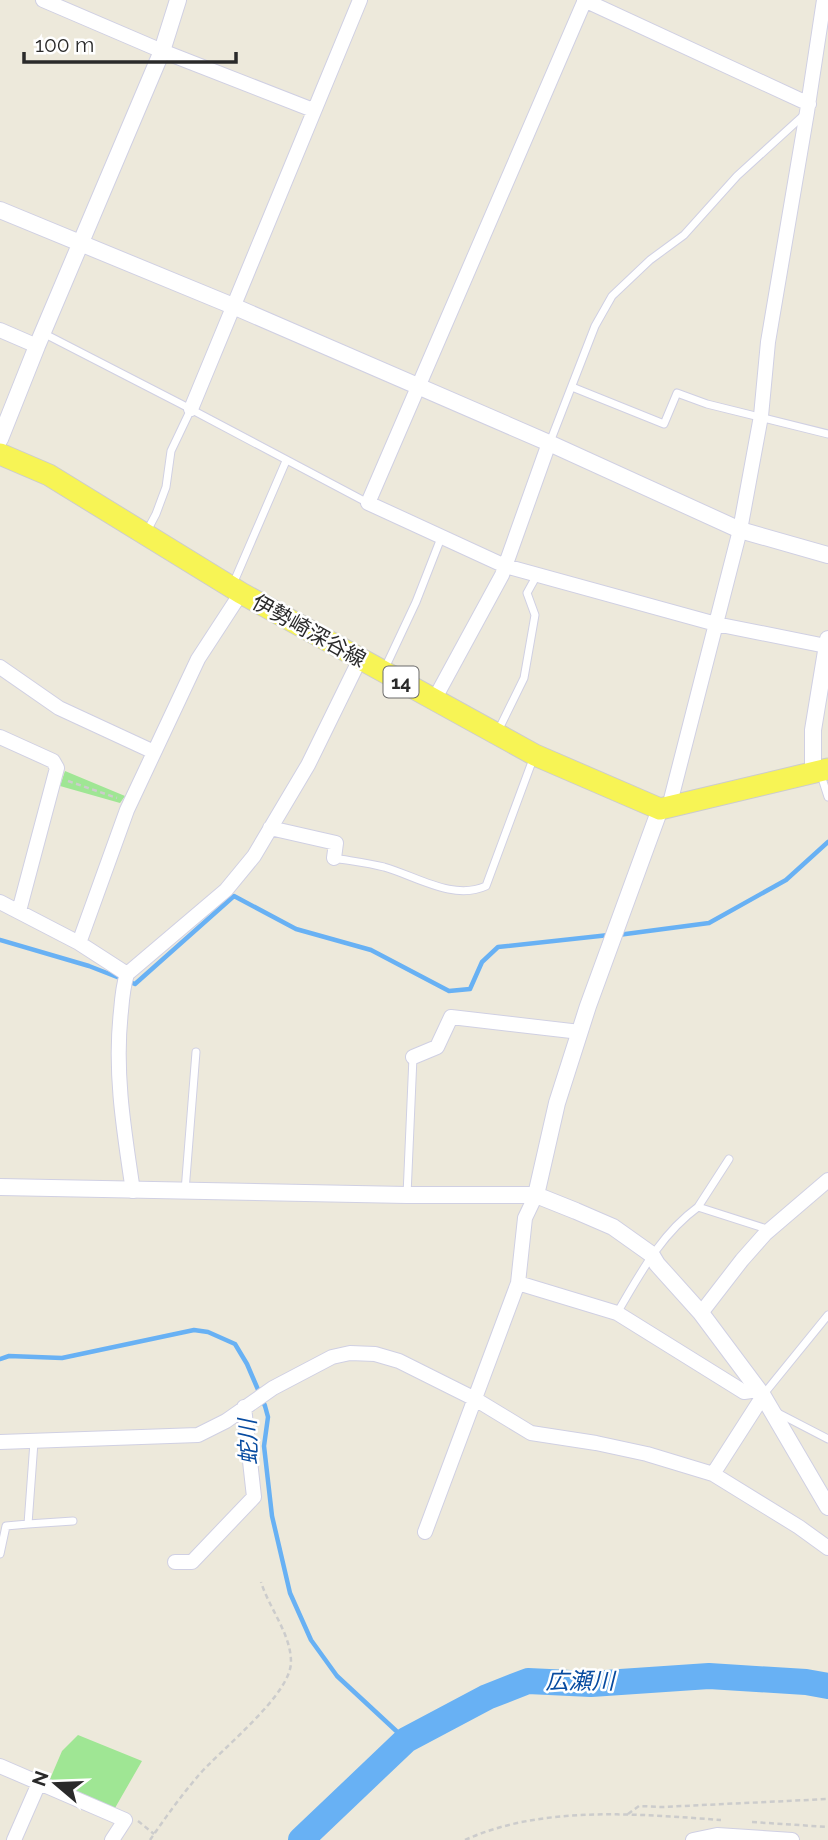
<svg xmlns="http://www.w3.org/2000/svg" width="828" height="1840" font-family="Raleway,'Noto Sans JP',sans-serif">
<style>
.green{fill:#9fe694}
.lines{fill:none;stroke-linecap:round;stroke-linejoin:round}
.stream{stroke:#68b1f4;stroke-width:4.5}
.river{stroke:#68b1f4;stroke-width:26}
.service-casing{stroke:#d0d0e3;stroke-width:9}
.minor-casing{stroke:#d0d0e3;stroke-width:16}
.tertiary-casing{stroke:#d0d0e3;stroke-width:18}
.primary-casing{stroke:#ccc;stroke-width:23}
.path{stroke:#ccc;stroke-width:2.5;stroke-dasharray:5 3.5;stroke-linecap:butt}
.service{stroke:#fff;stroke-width:7}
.minor{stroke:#fff;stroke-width:14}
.tertiary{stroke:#fff;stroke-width:16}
.primary{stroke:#f7f455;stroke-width:21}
.labels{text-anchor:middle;stroke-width:5;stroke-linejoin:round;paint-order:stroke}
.shield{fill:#fff;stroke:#6a6a6a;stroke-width:2}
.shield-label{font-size:19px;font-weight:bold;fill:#2a2a2a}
.street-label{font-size:21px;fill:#2a2a2a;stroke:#fff}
.water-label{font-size:23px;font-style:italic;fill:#074ba0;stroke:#fff}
</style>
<rect width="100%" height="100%" fill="#ede9db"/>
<path class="green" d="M65,771L125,796L120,803L60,786Z
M78,1735L142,1761L115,1808L50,1779L62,1751Z"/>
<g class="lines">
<path class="stream" d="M618,935L709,923L786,880L828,842
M0,940L89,966L135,984L234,896L296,929L371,950L449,991L470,989L482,962L498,947L609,935
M0,1359L9,1356L62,1358L194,1330L208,1332L235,1344L247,1364L265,1406L268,1417L264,1446L272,1516L290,1593L311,1640L337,1676L406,1740"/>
<path class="river" d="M301,1840L406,1740L487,1697L528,1681L591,1684L709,1676L806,1682L828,1686"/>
<defs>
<path id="service" d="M43,333L181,404L368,503
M572,387L664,424L677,393L707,404L828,434
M550,442L595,326L612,296L650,260L684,235L737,176L805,114
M147,531L156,514L166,487L171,451L191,409
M233,584L286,461
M385,668L416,602L441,538
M498,731L524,678L535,615L527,593L537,575
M820,772L828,797
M334,858C351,861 368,863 384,867C416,876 453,901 486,886L533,759
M185,1191L196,1052
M407,1195L413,1057
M698,1207L729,1159
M617,1313C640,1274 661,1234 698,1207L770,1230
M763,1395L828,1315
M776,1412L828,1439
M28,1524L73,1521
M0,1554L6,1526L28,1524L34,1442"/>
<path id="minor" d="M43,0L162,51L313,110
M584,0L809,104
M585,0L368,503L505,566L716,624L826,646
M0,330L37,346
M191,409L360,0
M0,667L59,708L154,752
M434,700L502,575L549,443
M0,737L53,761L57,768L19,911
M669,807L740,530L761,416L768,342L807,112L824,0
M270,828L336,843L334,858
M0,902L79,943L127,974
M79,943L127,810L198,659L241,593
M413,1057L437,1047L451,1017L580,1032
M133,1191C124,1131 114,1072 121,1011C122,998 123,986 127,974L226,890L254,856L308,765L360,659
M518,1283L617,1313L744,1392L758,1390
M701,1313L742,1260L765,1234L828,1180
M0,1442L198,1435L226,1421L273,1388L332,1357L350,1353L375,1354L399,1361L475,1399L531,1433L596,1443L647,1454L713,1474L799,1527L828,1548
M713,1474L763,1396
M425,1532L518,1283L525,1218L536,1195
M175,1562H192L254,1497L244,1407
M0,1766L125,1820L112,1840
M14,1840L39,1783
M693,1840L717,1835L792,1840"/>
<path id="tertiary" d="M0,210L233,306L549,443L740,530L828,555
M0,439L37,346L162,51L178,0
M813,773V730L828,639
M0,1187L407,1195H536L576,1211L613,1227L651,1254L657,1264L701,1313L763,1396L828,1507
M536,1195L557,1103L588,1006L660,809"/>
<path id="primary" d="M0,454L49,475L241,593L535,755L660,809L828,769"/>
</defs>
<use href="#service" class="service-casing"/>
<use href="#minor" class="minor-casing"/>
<use href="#tertiary" class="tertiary-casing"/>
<use href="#primary" class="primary-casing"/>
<path class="path" d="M68,781L117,798
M628,1814L639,1806L662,1807L828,1799
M138,1821L154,1834
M752,1822L828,1827
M150,1840C165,1818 181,1796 198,1776C220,1750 291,1695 291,1662C291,1634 269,1608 261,1582
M465,1840C542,1805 638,1814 721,1820"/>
<use href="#service" class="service"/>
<use href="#minor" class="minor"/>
<use href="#tertiary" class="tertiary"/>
<use href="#primary" class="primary"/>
</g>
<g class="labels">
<rect class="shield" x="383.5" y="666.5" width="35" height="31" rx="5"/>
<g class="shield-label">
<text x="401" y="689">14</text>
</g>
<g class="street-label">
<text transform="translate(309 631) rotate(29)" y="7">伊勢崎深谷線</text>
</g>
<g class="water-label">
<text transform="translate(248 1442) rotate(-92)" y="8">蛇川</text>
<text x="580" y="1689">広瀬川</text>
</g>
</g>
<g transform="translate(56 1784) rotate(289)" stroke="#ffffff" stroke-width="5" paint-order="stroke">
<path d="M0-5L12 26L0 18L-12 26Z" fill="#2a2a2a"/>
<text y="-10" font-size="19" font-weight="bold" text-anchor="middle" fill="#2a2a2a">N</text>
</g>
<path d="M24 52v10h212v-10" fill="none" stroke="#2a2a2a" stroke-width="3.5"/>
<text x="35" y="52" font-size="21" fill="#2a2a2a" stroke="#ffffff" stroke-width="5" paint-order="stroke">100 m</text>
</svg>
